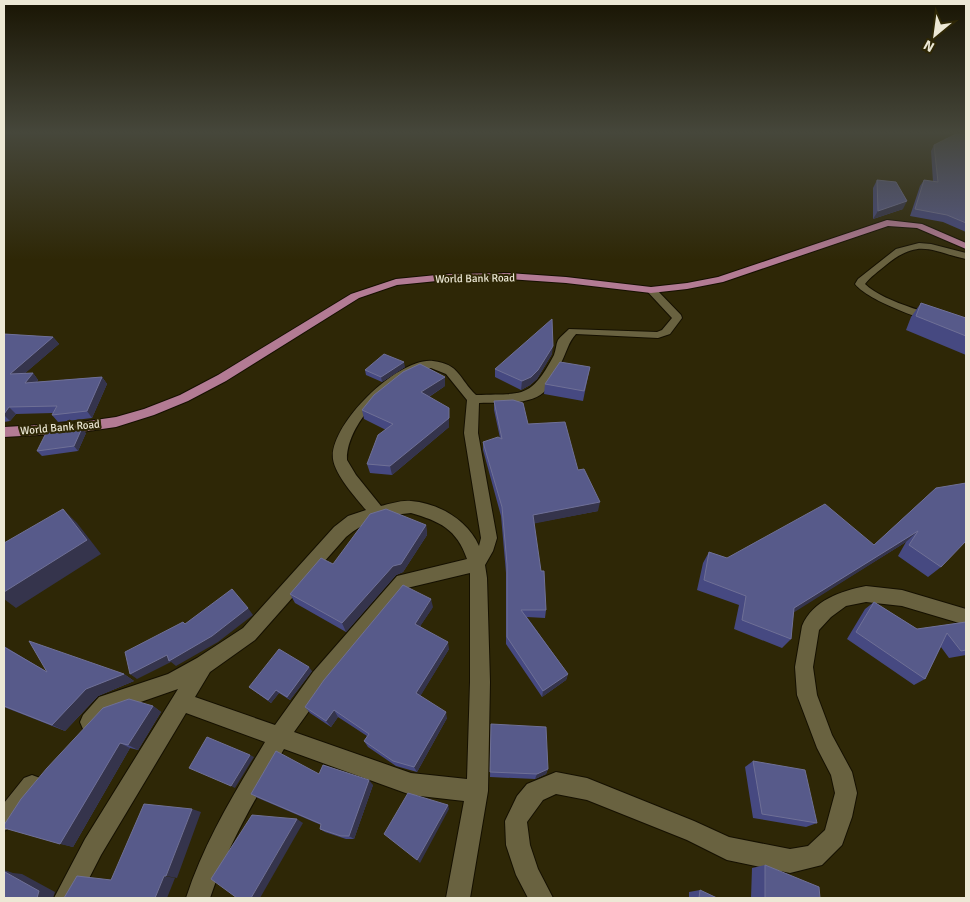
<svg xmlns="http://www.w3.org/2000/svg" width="970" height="902" font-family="Signika,sans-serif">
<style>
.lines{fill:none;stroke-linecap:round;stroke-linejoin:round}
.service-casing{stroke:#151000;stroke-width:2}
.minor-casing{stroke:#151000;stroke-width:2}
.primary-casing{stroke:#151000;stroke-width:2}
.service{fill:#696240;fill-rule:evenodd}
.minor{fill:#696240;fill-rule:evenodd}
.primary{fill:#b37b94;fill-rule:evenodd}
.wall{fill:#464981}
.shaded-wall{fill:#35344c}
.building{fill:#575a8a;stroke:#6f7096}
.labels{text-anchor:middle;stroke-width:4.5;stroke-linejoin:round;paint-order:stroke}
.far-street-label{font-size:11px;fill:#ece8d5;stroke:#2e2706}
</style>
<rect width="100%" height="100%" fill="#2e2706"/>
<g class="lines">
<defs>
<path id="service" d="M919,243L931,244L966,253V259C930,251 919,238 886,265C879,271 870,277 865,284C884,303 940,316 966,324V331C940,326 871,304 855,284L858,279L896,249Z"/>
<path id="minor" d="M651,287L655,288L681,315L682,318L670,334L658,338L576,334C568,343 567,351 562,361C556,371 552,384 544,392C529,406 498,402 479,403L478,433L497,538L493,551L485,565L487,578L490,682L488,791L470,898H446L464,801L411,795L284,749C255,800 229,842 210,898H186C204,842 235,792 265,742L186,713L101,855L79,898H54L85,839L178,689L112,712L97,729L90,732L83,729L80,722L83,715L99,697L168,674L197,658L243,628L334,527L348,516L366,510C356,498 335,475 333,459C329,425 398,357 433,361C460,364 459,379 476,395C523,393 530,400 554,355C556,350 556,344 558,340C561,336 566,332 569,329L657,332L662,330L672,318L646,290ZM431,368L446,374L467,400L464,433L481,538L479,546C468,520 438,503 411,501C401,500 390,504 381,506L356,475L347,460C346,422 396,374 431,368ZM411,513C439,521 457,529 467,559L397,576L313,672L275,725L195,697L210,672L255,640L346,537C364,521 387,515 411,513ZM470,573V682L467,779L411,773L294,732L327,686L407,588Z
M866,586L902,590L966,609V625L902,606L866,602L846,606L831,617L819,630L813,667L817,695L832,735L852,772L857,793L852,817L842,845L822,865L790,873L727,860L687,840L587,800L556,794L543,800L527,822L530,845L538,869L553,898H528L516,875L506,845L505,821L517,796L527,784L556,772L587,778L694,821L729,837L790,849L808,846L825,830L835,793L831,775L817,748L797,695L795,667L802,626C813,600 841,591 866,586Z
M32,775L40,778L43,786C37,800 17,826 4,831V803L24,778Z"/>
<path id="primary" d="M887,220L922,224L966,243V249L917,228L888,226L723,282L687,289L651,293L566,283L507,279L447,280L397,285L359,298L226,381L188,401L154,415L116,427L74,433L4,437V427L74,423L116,417L144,409L180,395L218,375L351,294L396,279L447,274L507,273L566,277L651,287L687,283L718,277Z"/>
</defs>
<use href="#service" class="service-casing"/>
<use href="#minor" class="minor-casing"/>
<use href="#primary" class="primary-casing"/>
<use href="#service" class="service"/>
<use href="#minor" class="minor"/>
<use href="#primary" class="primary"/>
</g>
<path class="wall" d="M966,134V232L943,222L910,216L920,186L924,180L933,182L931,151L934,145Z
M877,180L903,209L873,219V188Z
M921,303L966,318V355L906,330L911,317Z
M4,334L53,337L59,344L25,373H33L38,380L37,382L102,377L107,384L92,418L58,422L52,415L53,413L16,414L10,421L4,422Z
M552,354L537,379L530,385L521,390L495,377V369Z
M405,367L382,382L366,375L365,370Z
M590,367L583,401L544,394L545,384Z
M445,386L429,397L449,417V427L392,475L370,473L367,464L386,430L364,419L362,410Z
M494,401L528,424L578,470L598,511L534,523L546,610L545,618L527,617L568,674L566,680L542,697L506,644V573L501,516L483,450V442L500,438L494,410Z
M86,433L78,451L42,456L37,451Z
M936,488L941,567L928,577L898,556L906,542L793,612L791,639L782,648L734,629L739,605L697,590L703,563L709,552L727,558L874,545Z
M426,525L427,535L403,572L396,575L346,632L295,603L290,594L333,564Z
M874,602L917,629L966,622V655L949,658L941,647L925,679L914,685L847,639L865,609Z
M433,607L420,626L449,649L420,696L447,718L417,772L396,766L368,747L364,741L367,736L338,717L331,727L310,713L305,707Z
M4,646L47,672L124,674L134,681L98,696L65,731L4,707Z
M312,671L290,700L279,693L271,703L253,690L249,687Z
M153,706L161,712L138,750L130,748L73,847L4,828Z
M491,724L548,769L546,774L535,779L490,777Z
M753,761L817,823L806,827L753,818L745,767Z
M319,774L373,785L354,839H346L325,832L320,829L321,825L258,798L251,794Z
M765,865L820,898H751L752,868Z
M700,890L717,898H689V892Z"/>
<path class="shaded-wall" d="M907,201L903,209L873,219L878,211Z
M53,337L59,344L16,381L10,374Z
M553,346L552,354L537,379L530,385L521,390L522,381Z
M404,362L405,367L382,382L381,377Z
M33,373L38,380L31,390L25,383Z
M102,377L107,384L92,418L87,411Z
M445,377V386L422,401L421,392Z
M9,407L16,414L10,421L4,415Z
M449,408V427L392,475L390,466Z
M82,428L86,433L78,451L74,446Z
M600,502L598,511L532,524L533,515Z
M63,509L77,523L101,554L16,608L4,599V592Z
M426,525L427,535L403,572L396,575L346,632L342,623Z
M918,531L906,542L785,618L794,608Z
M431,599L433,607L417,631L415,624Z
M248,608L253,615L218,642L176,666L171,662L137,679L130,674Z
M448,642L449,649L418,700L416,693Z
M309,667L312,671L290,700L287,697Z
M124,674L134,681L98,696L65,731L52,725L86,689Z
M568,674L566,680L542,697L543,691Z
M276,690L279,693L271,703L268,700Z
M153,706L161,712L138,750L128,745Z
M334,710L338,717L331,727L326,721Z
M446,712L447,718L417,772L414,767Z
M120,743L130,748L73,847L60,844Z
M250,755L254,757L235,788L231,786Z
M548,769L546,774L535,779L537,774Z
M369,780L373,785L354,839L349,836Z
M448,805L449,809L420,863L417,860Z
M192,809L201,812L177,878L166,876Z
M297,819L303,823L260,898H251Z
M4,870L13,873L22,874L55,892L53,898H37L4,873Z
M164,876L175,878L167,898H155Z"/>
<path class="building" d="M956,134H966V223L947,215L915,209L924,180L938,182L934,145Z
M877,180L896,182L907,201L878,211Z
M921,303L966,318V336L916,316Z
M552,319L553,346L538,370L531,377L522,381L495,369Z
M4,334L53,337L10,374L33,373L25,383L102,377L87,411L52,415L57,406L9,407L4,414Z
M384,354L404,362L381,377L365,370Z
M560,362L590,367L584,391L545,384Z
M420,364L445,377L421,392L449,408V418L390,466L367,464L378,435L393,424L362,410L374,395L403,372Z
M513,400L523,403L528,424L565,422L578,470L584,469L600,502L533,515L541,571H544L546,610H521L568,674L543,691L507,637V564L502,507L483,442L498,437L502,439L494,401Z
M82,428L74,446L37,451L47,431Z
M966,483V541L941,567L909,545L918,531L794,608L791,639L742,620L746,596L704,580L709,552L727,558L825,504L874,545L936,488Z
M63,509L87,540L4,592V543Z
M386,509L426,525L401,564L393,566L342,623L290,594L321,558L333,564L370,514Z
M403,585L431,599L415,624L448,642L416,693L446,712L414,767L393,761L364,741L369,734L334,710L326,721L305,707L324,680Z
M232,589L248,608L212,636L169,661L167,655L130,674L125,652L183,622L185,624Z
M874,602L917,629L966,622V650L961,651L947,633L925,679L856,632Z
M29,641L124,674L86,689L52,725L4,706V647L47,672Z
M279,649L309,667L287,697L276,690L268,700L249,687Z
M129,699L153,706L128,745L120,743L60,844L4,828V825L21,799L47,768L103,708Z
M491,724L546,727L548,769L537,774L490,772Z
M207,737L250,755L231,786L189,768Z
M276,751L319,774L323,765L369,780L349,836H341L320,829L321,824L251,794Z
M753,761L805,770L817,823L762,814Z
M408,793L448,805L417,860L384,834Z
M144,804L192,809L166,876H164L155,898H64L77,876L111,880Z
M252,815L297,819L251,898H237L211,879Z
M765,865L819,887L820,898H765Z
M5,872L39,891L37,898H4V873Z
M700,890L717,898H699Z"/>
<linearGradient id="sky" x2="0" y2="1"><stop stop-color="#191503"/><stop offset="0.51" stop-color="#46473b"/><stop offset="1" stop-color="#46473b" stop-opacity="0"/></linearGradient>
<rect width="970" height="260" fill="url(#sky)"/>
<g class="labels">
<g class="far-street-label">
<text transform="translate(475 278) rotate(-1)" y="4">World Bank Road</text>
<text transform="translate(60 427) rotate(-5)" y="4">World Bank Road</text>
</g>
</g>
<rect width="970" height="902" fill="none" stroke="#ece8d5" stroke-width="10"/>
<g transform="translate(935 35) rotate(209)" stroke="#2e2706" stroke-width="4" paint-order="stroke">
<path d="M0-4L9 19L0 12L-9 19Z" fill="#ece8d5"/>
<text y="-8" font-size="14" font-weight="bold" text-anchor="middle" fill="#ece8d5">N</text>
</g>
</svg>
